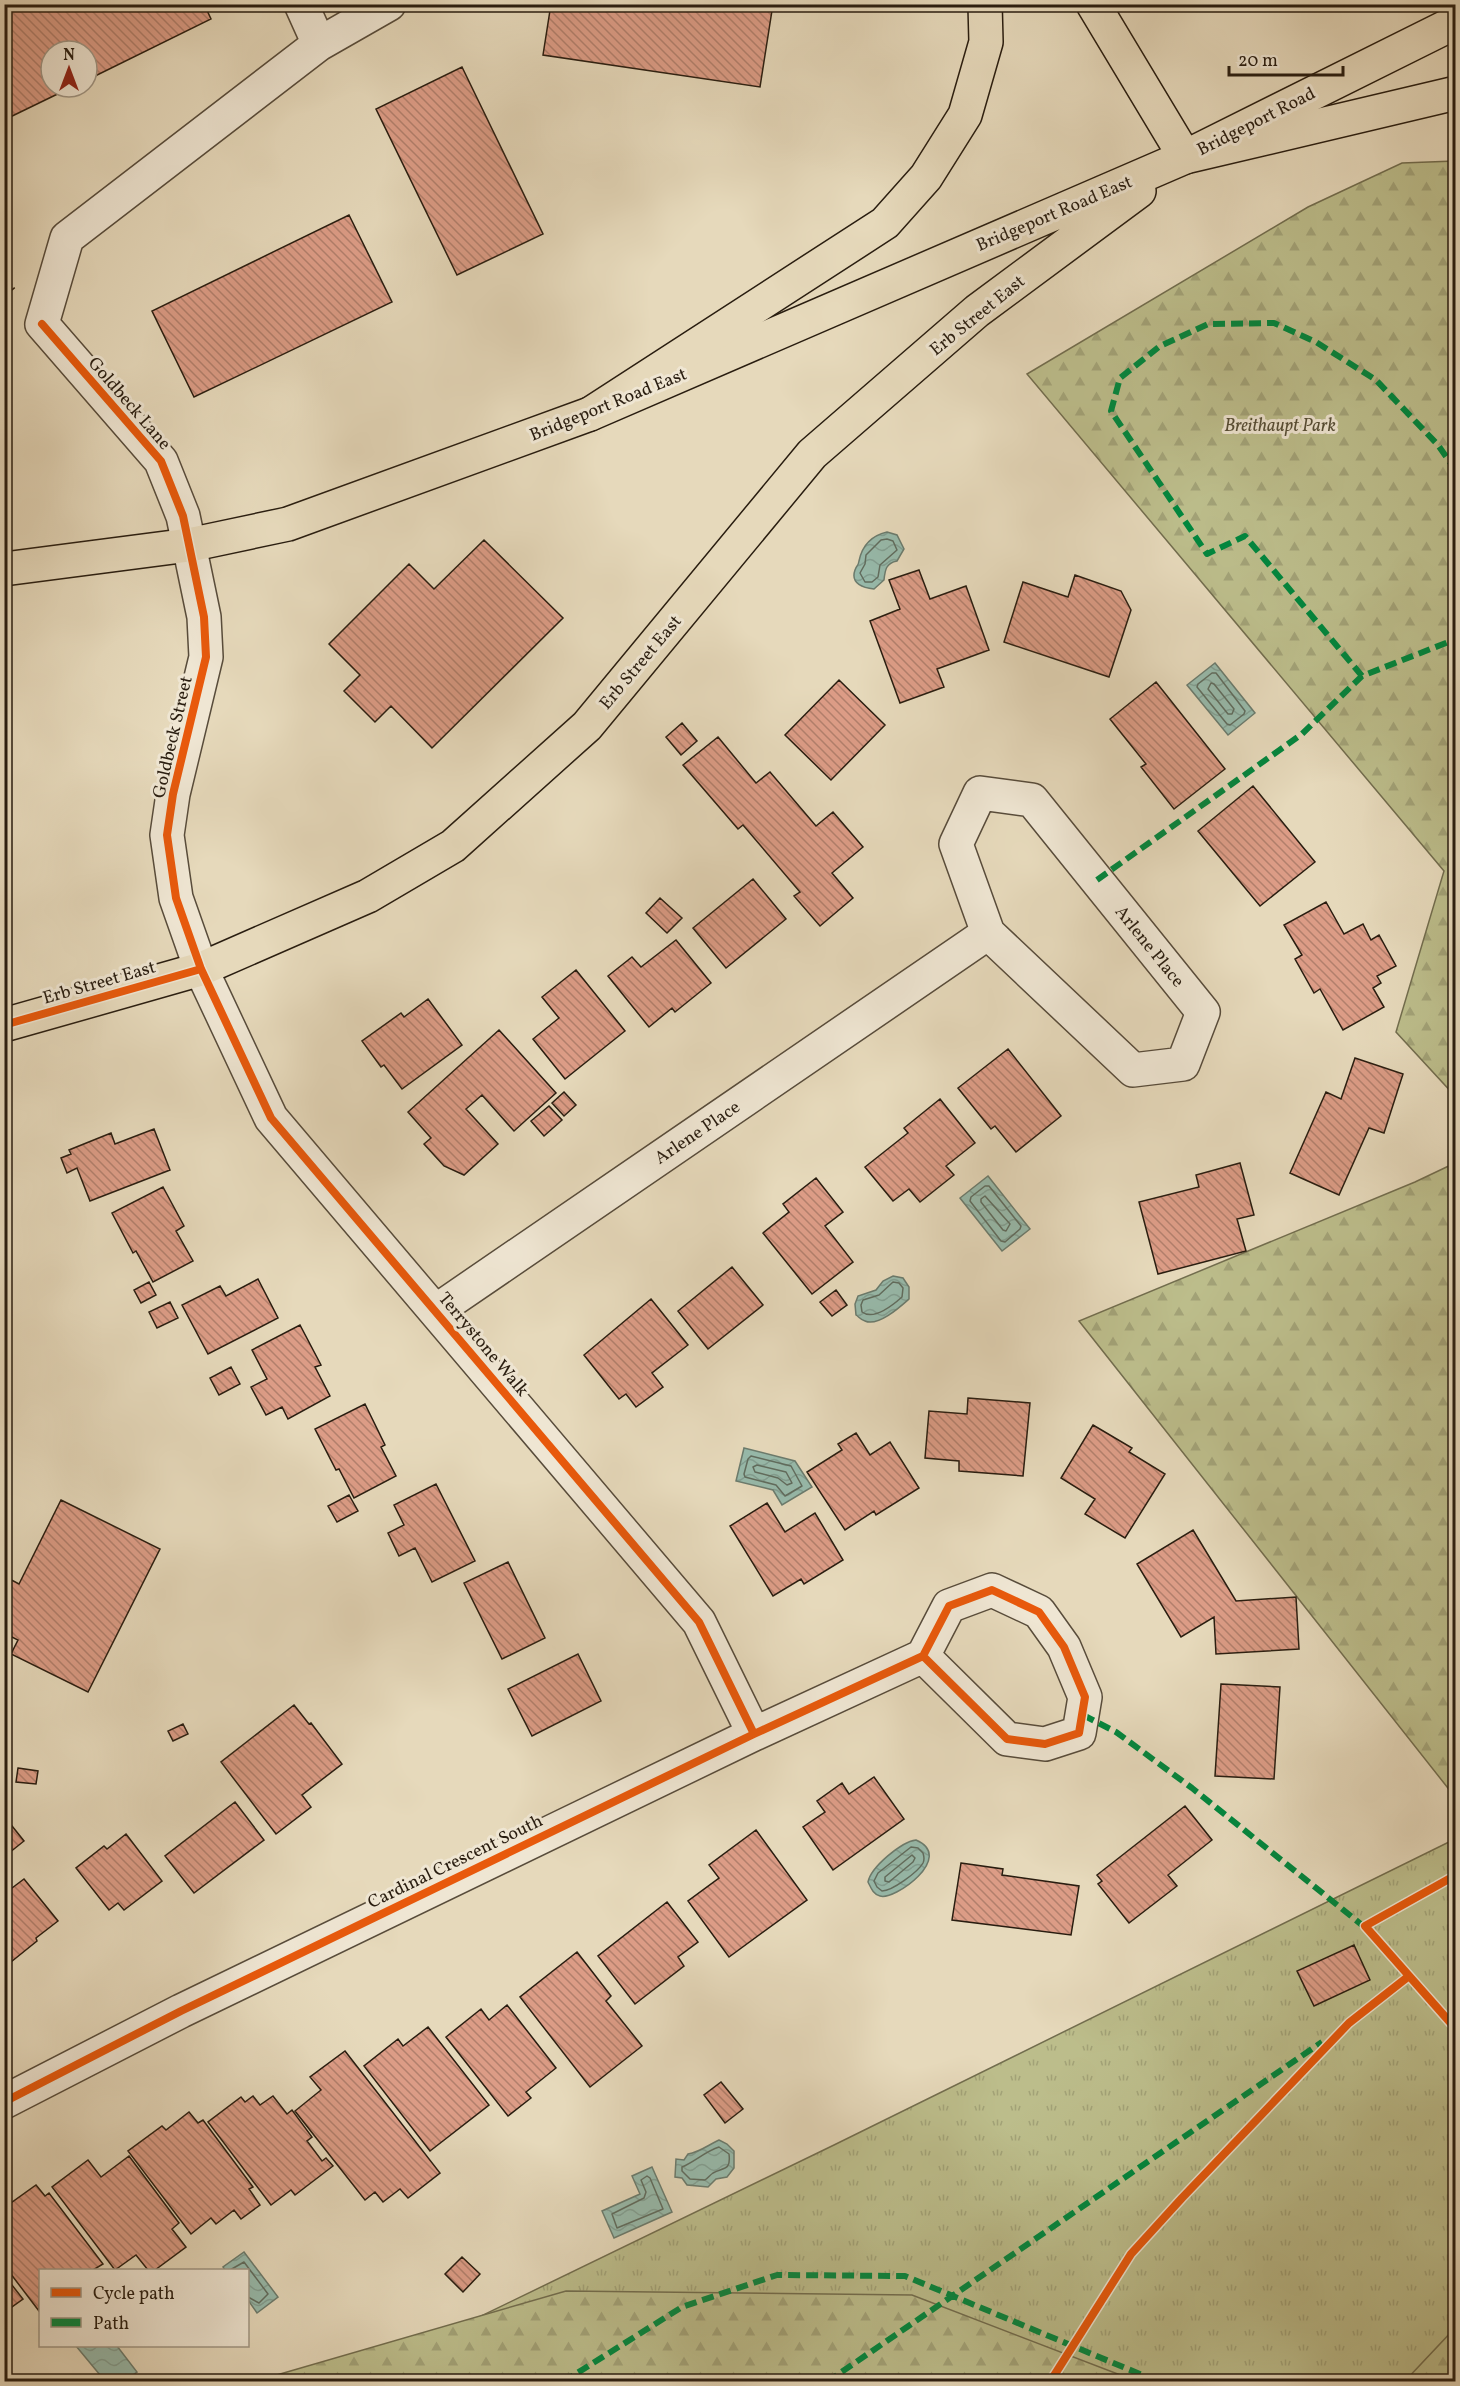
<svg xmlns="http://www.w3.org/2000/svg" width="1460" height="2386" font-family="Vollkorn,serif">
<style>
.grass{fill:url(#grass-tufts);stroke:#726d4e;stroke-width:1.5}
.forest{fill:url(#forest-firs);stroke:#726d4e;stroke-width:1.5}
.water{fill:url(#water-waves);stroke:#6b7b6d;stroke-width:1.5}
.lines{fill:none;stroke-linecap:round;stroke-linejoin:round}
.shore{stroke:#606c5e;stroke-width:1.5}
.building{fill:url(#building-back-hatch);stroke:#291d10;stroke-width:1.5}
.minor-casing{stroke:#584c3b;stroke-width:36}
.major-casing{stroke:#291d10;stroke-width:36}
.highway-casing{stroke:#291d10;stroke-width:36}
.path{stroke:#291d10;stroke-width:4;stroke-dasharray:1.5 3;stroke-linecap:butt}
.minor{stroke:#efe6d3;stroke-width:33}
.major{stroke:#e6d9bb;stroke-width:33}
.highway{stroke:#e6d9bb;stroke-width:33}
.quiet{stroke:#00873e;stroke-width:6;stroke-dasharray:12 6;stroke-linecap:butt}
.cycleway-casing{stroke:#efe6d3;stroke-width:11}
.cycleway{stroke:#e8590c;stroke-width:8}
.labels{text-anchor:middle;stroke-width:6;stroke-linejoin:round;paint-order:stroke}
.street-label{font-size:18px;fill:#291d10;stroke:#efe6d3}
.park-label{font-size:18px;font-style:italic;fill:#554d35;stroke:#efe6d3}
</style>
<defs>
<pattern id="grass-tufts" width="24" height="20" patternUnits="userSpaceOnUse" patternTransform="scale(1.5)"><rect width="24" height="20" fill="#bcbd8b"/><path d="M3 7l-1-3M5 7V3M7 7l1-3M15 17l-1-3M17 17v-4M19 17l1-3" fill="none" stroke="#a2a277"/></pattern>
<pattern id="forest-firs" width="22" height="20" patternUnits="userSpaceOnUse" patternTransform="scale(1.5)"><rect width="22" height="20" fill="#bcbd8b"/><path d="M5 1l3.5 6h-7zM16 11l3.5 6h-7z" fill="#a2a277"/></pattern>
<pattern id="water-waves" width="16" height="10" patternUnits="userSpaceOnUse" patternTransform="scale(1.5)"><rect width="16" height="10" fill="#97baab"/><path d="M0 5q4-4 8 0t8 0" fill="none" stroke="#829f92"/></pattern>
<pattern id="building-back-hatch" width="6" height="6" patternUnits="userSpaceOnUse" patternTransform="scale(1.5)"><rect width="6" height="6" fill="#dc9c86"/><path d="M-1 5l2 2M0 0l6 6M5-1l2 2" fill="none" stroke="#b27f6c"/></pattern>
</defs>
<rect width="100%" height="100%" fill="#e6d9bb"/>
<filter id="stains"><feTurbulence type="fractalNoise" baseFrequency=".00333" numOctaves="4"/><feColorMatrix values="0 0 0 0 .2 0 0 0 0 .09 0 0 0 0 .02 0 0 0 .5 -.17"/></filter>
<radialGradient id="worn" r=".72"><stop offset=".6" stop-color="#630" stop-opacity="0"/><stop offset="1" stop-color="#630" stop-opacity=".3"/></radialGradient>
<path class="grass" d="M1455,1839V2381L345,2382L834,2145Z"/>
<path class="forest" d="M1455,161H1456L1455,1096L1396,1032L1444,871L1027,374L1308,207L1402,163Z
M1455,1163V1797L1079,1321L1415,1182Z
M566,2291L912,2295L1136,2381H256Z
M1455,2328V2381H1405Z"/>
<path class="water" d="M887,532L897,535L904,549L897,561C886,563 885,570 884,580L874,589C864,588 850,584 855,570C857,564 858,567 859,561C862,546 870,536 887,532Z
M1215,663L1255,713L1228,735L1187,685Z
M988,1176L1030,1229L1002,1251L960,1198Z
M893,1276L903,1278L909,1287V1299C900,1307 878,1327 865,1321C861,1320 859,1317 856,1315L855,1304L858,1296L876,1290L883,1281Z
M744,1448L795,1461L812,1487L782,1505L773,1490L736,1481Z
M916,1840C956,1857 894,1901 880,1896C873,1894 871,1888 868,1882C871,1867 901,1842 916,1840Z
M719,2140L727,2144L734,2151V2168L727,2177L716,2179L708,2187L687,2185L682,2178L675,2177L676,2159L684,2160L688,2154C700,2152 708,2145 719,2140Z
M652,2167L672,2212L614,2238L602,2211L640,2194L632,2176Z
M244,2252L278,2297L257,2313L248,2300V2270H225L223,2267Z
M76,2346H117L137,2372L125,2381H105Z"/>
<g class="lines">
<path class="shore" d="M887,539L893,541L897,550L880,565L878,577L872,582H865L860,573L865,564L866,555L881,540Z
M1212,673H1216L1245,711L1244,714L1230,725L1227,724L1197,687L1198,684Z
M1211,683L1214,684L1234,709L1232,714H1228L1208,689Z
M985,1186H989L1021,1226L1020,1229L1005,1242L1001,1241L970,1201L971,1197Z
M985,1196L1010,1224L1006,1231L1003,1230L981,1202V1199Z
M893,1282L899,1283L903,1288L902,1297C893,1305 874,1321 862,1312L861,1305L863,1300L879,1295Z
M751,1456L791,1466L802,1486L785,1496L776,1485L745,1477L744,1474L748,1459Z
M757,1465L786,1472L792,1483L787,1485L778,1478L755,1472L753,1467Z
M911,1847L918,1848L923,1853C924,1857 925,1859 923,1863C918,1872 892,1891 882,1891L877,1887L874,1881L878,1873Z
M912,1855L915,1858L913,1862L889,1882L885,1881V1877Z
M719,2147L729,2154C731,2171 724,2167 713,2173C710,2175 708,2178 705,2180L690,2179L682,2171V2167C694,2162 706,2151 719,2147Z
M647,2176L650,2178L663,2209L617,2228L612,2214L644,2198L646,2192L641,2180Z
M230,2270L244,2262L268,2294L259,2303L248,2297"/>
</g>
<path class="building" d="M25,4H204L211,19L87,80V51H51V87H72L4,120V14Z
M551,4H773L760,87L543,55Z
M462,67L543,234L457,275L376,109Z
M349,215L392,302L194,397L152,311Z
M484,540L563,618L432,748L391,706L375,722L344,691L360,675L329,644L409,564L434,589Z
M919,570L930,599L966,586L989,650L937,669L944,687L900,703L870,621L900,609L889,580Z
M1075,575L1121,591L1131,610L1109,677L1004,642L1023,582L1068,597Z
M839,680L885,725L831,780L785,735Z
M1156,682L1225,769L1174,809L1141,767L1146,764L1110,719Z
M682,723L697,741L681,755L666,737Z
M718,737L756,783L770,772L816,826L833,812L863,847L832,873L853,898L820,926L794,896L800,892L743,825L738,829L683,765Z
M1253,786L1315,862L1260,906L1198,831Z
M753,879L786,919L726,968L693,928Z
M660,898L682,918L667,933L646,913Z
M1326,902L1344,934L1363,924L1371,940L1379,935L1396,966L1377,976L1381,983L1373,988L1384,1007L1343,1030L1320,989L1314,993L1295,959L1302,955L1284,925Z
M676,940L711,983L675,1012L672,1008L649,1027L608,976L632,957L641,967Z
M576,970L625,1031L565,1079L533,1039L559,1018L542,997Z
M428,999L462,1045L402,1089L384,1065L381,1067L362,1041L401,1013L404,1017Z
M499,1030L556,1093L514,1131L482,1095L466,1109L498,1144L464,1175L444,1166L424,1144L431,1138L408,1112Z
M1008,1049L1061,1116L1016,1152L995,1126L991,1129L958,1088Z
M1355,1058L1403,1074L1384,1133L1369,1128L1339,1195L1290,1173L1326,1092L1341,1099Z
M564,1092L576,1105L564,1116L552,1103Z
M940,1099L975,1143L946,1166L954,1175L920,1202L909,1189L893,1201L865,1167L908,1133L904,1128Z
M549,1106L562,1120L544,1136L531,1121Z
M154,1129L170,1170L90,1201L77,1168L67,1173L61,1158L71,1154L69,1150L111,1133L115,1144Z
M1240,1163L1254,1215L1237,1219L1246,1251L1158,1274L1139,1202L1199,1187L1196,1175Z
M816,1178L843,1212L825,1226L853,1262L812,1294L763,1233L789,1212L783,1204Z
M163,1187L184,1226L176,1231L193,1261L153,1282L136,1251L133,1253L112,1213Z
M732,1267L763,1305L708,1349L678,1311Z
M258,1279L278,1318L208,1354L182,1305L220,1286L226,1296Z
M149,1282L156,1295L141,1303L134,1290Z
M836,1290L847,1305L832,1316L820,1302Z
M651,1299L688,1345L652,1373L663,1387L636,1407L626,1394L619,1399L584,1355Z
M170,1302L178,1318L157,1328L149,1312Z
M300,1325L321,1365L315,1367L330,1396L288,1419L282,1407L266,1415L251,1387L267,1379L252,1350Z
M231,1367L240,1384L219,1395L210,1378Z
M968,1398L1030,1403L1023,1476L959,1471V1461L925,1458L929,1411L967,1414Z
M365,1404L385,1445L381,1447L396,1476L354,1498L339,1469L336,1470L315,1429Z
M1093,1425L1132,1448L1129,1452L1165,1474L1125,1538L1085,1514L1095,1499L1061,1478Z
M856,1433L870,1455L890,1442L919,1488L876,1515L874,1511L845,1530L807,1472L842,1450L838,1444Z
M436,1484L475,1561L432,1582L415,1548L399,1556L388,1533L404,1525L394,1505Z
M349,1495L358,1511L337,1522L328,1506Z
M61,1500L160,1549L88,1692L11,1654L18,1640L4,1633V1576L19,1584Z
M767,1503L785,1532L815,1513L843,1560L804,1584L801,1579L773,1596L730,1526Z
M1193,1530L1236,1601L1296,1597L1299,1649L1216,1654L1214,1617L1181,1637L1137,1564Z
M508,1562L545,1638L502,1659L464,1583Z
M578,1654L601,1701L532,1736L508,1689Z
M1221,1684L1280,1687L1274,1779L1215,1776Z
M294,1705L309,1724L311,1723L342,1764L302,1795L311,1807L276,1834L221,1762Z
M183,1724L188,1734L173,1741L168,1731Z
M18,1768L38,1771L36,1784L16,1782Z
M874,1777L904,1819L833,1870L803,1827L825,1812L817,1801L842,1783L849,1794Z
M235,1802L264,1840L194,1893L165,1856Z
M1185,1806L1212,1840L1168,1875L1177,1886L1129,1923L1098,1884L1102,1881L1097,1875Z
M4,1816L24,1841L4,1857Z
M756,1830L807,1900L729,1957L688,1901L719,1878L709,1865Z
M126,1834L162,1881L124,1910L118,1903L109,1910L76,1868L104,1846L107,1849Z
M961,1863L1003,1869L1002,1875L1079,1886L1071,1935L952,1920Z
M24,1879L58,1921L36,1938L37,1941L6,1966L4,1963V1894Z
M667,1902L698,1942L678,1957L684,1966L635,2004L598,1956Z
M1354,1945L1370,1980L1314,2006L1297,1971Z
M577,1952L611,1996L606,2001L642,2046L590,2087L520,1997Z
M507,2005L556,2068L526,2092L531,2098L508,2116L446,2037L481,2009L489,2020Z
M428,2027L489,2105L430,2151L364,2066L398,2039L403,2046Z
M345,2051L440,2173L408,2198L400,2189L383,2202L375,2192L365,2200L295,2111L321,2090L310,2077Z
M721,2082L743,2109L725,2123L704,2095Z
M253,2096L260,2105L273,2096L287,2114L292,2110L312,2137L307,2141L322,2161L326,2158L333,2166L295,2195L291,2190L271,2205L208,2122L241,2097L245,2102Z
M189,2112L198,2123L203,2120L253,2187L249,2189L260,2205L241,2219L234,2210L216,2224L211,2218L191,2234L128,2151L162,2126L166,2130Z
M129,2156L179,2223L172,2229L186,2247L155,2270H148L136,2255L115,2270L52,2187L88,2160L101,2177Z
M36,2185L45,2196L49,2193L103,2264L93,2270H40L39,2311L4,2265V2208Z
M462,2257L480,2274L463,2292L445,2274Z
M4,2275L23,2299L5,2312L10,2319L4,2323Z"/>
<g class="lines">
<defs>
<path id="minor" d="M301,4L319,44L67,238L42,324L161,461L183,516L204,617L206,657L173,794L167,835L176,898L201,969L271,1118L699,1622L754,1734
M319,44L389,4
M980,793L1032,800L1203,1012L1183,1064L1133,1070L988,933L956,844Z
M436,1311L988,933
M4,2102L181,2011L754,1734L923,1656L949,1606L992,1590L1039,1612L1064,1647L1085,1697L1079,1733L1045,1744L1007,1739L923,1656"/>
<path id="major" d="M4,569L189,545L288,524L590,414L1185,157L1456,22
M4,1025L201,969L368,896L453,846L587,726L812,454L977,311L1139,191"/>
<path id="highway" d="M1093,4L1185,157L1456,93
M590,414L885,223L926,177L965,115L986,42L985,4"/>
</defs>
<use href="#minor" class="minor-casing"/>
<use href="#major" class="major-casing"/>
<use href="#highway" class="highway-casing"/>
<path class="path" d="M4,278L15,291"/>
<use href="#minor" class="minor"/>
<use href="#major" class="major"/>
<use href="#highway" class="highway"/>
<path class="quiet" d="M1456,561L1452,584L1456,608
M1362,676L1245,536L1207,554L1111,411L1120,378L1160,346L1208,324L1274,323L1316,342L1376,380L1438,445L1456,471
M1097,880L1302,734L1362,676L1456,639
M1083,1715L1116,1732L1192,1788L1367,1929
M563,2382L682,2307L777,2275L905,2276L1159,2382
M827,2382L1322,2042"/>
<defs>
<path id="cycleway" d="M42,324L161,461L183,516L204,617L206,657L173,794L167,835L176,898L201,969L271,1118L699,1622L754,1734
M4,1025L201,969
M1456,1875L1365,1926L1456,2029
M4,2102L181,2011L754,1734L923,1656L949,1606L992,1590L1039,1612L1064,1647L1085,1697L1079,1733L1045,1744L1007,1739L923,1656
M1050,2382L1131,2254L1182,2198L1349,2023L1409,1976"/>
</defs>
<use href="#cycleway" class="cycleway-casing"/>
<use href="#cycleway" class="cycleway"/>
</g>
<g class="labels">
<g class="street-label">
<text transform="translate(1256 121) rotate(-27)" y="6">Bridgeport Road</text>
<text transform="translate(1054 213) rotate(-23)" y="6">Bridgeport Road East</text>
<text transform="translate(977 315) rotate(-39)" y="6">Erb Street East</text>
<text transform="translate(130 403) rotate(49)" y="6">Goldbeck Lane</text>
<text transform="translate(608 404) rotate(-22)" y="6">Bridgeport Road East</text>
<text transform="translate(640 662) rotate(-50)" y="6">Erb Street East</text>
<text transform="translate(172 737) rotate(-77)" y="6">Goldbeck Street</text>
<text transform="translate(1150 946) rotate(51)" y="6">Arlene Place</text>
<text transform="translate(99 982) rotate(-16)" y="6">Erb Street East</text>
<text transform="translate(697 1132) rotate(-34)" y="6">Arlene Place</text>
<text transform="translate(484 1344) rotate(50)" y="6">Terrystone Walk</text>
<text transform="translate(455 1861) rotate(-26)" y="6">Cardinal Crescent South</text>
</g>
<g class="park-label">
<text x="1280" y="431">Breithaupt Park</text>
</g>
</g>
<rect width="1460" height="2386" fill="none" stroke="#e6d9bb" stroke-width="24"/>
<rect x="6" y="6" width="1448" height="2374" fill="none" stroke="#291d10" stroke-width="3"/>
<rect x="12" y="12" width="1436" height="2362" fill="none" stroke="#291d10" stroke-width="1.5"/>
<rect x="39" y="2269" width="210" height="78" fill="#efe6d3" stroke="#a09685" stroke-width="1.5"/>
<rect x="51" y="2288" width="30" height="9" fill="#e8590c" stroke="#a09685" stroke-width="1.5"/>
<text x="93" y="2299" font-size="18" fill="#291d10">Cycle path</text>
<rect x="51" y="2318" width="30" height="9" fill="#00873e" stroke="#a09685" stroke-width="1.5"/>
<text x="93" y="2329" font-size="18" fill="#291d10">Path</text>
<g transform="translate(69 69)"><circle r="28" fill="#efe6d3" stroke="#a09685" stroke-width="1.5"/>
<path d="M0-4.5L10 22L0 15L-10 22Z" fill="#8f2418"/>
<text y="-9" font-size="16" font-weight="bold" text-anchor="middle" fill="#291d10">N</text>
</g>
<path d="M1229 66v9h114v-9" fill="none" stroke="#291d10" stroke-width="3"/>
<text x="1238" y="66" font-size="18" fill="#291d10" stroke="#efe6d3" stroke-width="4.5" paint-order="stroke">20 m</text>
<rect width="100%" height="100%" filter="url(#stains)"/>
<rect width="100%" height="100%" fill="url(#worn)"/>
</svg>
